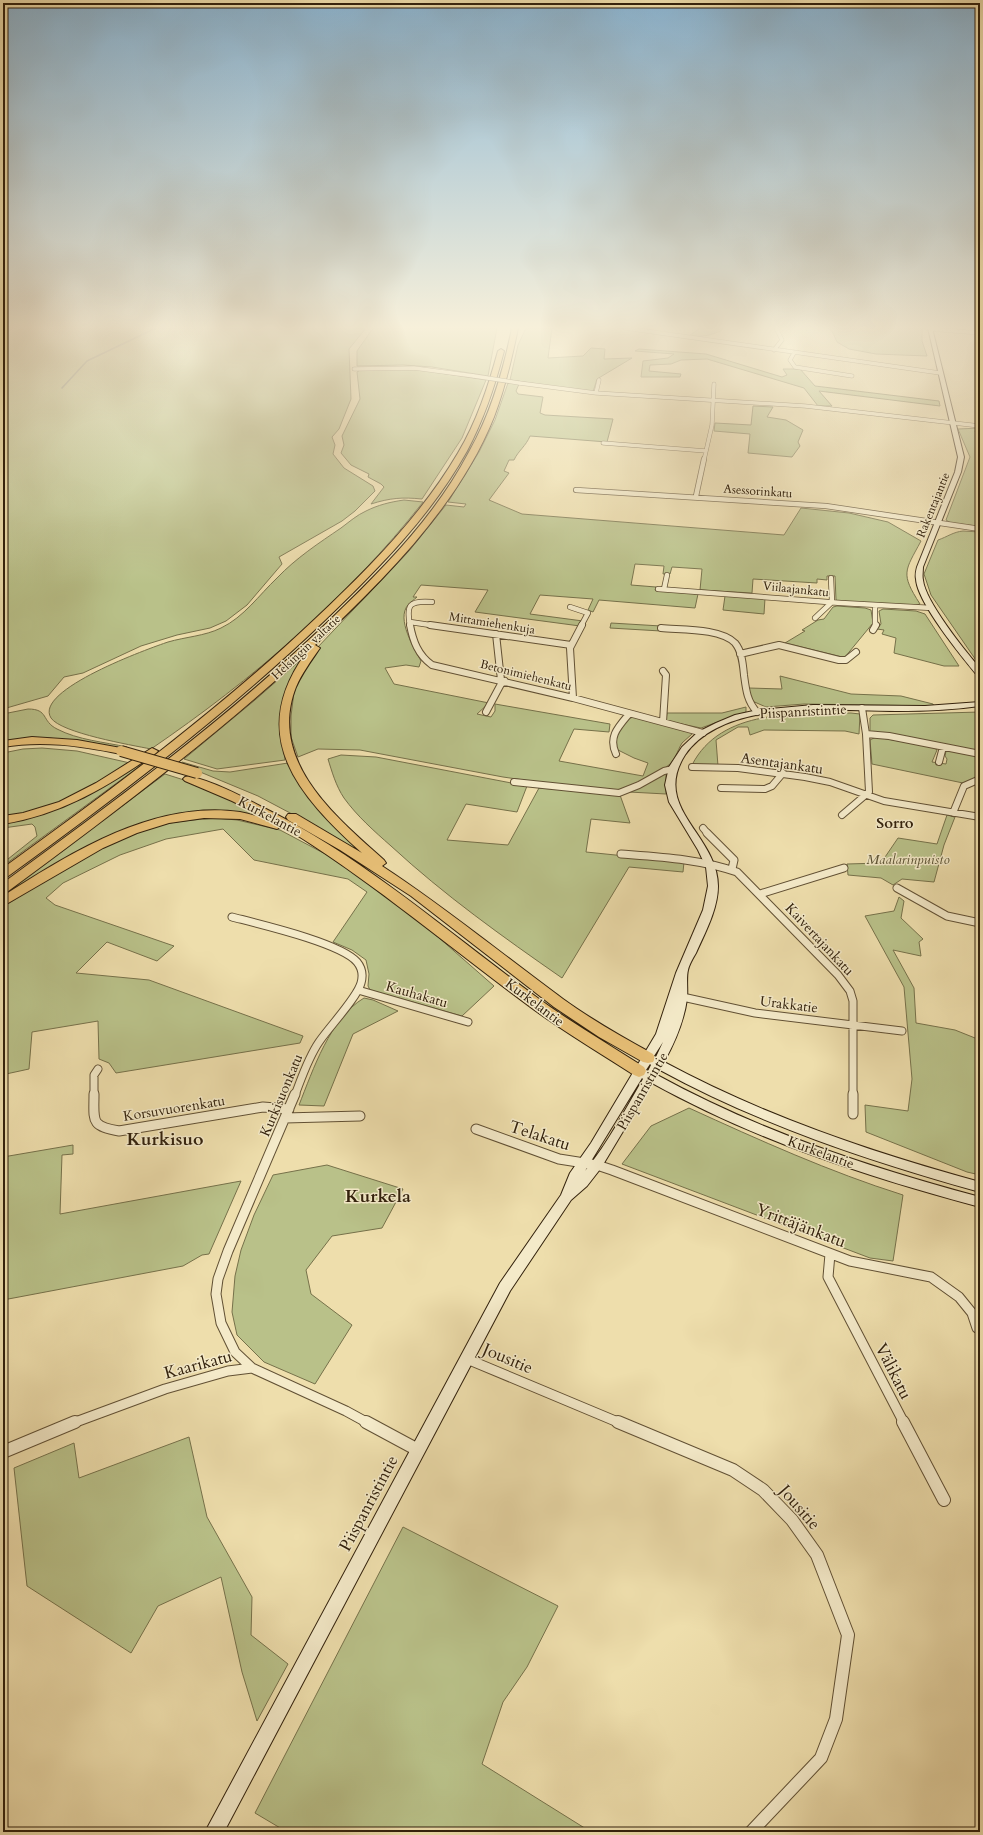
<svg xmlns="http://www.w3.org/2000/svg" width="983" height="1835" font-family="Cardo,serif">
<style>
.green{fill:#b9c189;stroke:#76714a}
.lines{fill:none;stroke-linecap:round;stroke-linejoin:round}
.stream{stroke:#737c72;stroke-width:1.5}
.street-far5-casing{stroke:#615034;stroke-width:4.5}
.street-far4-casing{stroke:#615034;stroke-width:6}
.street-far3-casing{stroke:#615034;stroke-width:8}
.street-far2-casing{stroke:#615034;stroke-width:9}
.street-far1-casing{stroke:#615034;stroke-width:11}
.street-casing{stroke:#615034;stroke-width:14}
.secondary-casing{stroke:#32210c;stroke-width:2}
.highway-casing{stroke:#32210c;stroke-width:2}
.street-far5{stroke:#f4eac9;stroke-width:3.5}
.street-far4{stroke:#f4eac9;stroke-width:4.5}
.street-far3{stroke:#f4eac9;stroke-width:6}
.street-far2{stroke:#f4eac9;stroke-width:7}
.street-far1{stroke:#f4eac9;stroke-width:9}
.street{stroke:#f4eac9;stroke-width:12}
.secondary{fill:#f4eac9;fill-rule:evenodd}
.highway{fill:#e7bf76;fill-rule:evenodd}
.street-bridge-casing{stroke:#615034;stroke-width:4.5;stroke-linecap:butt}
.highway-bridge-casing{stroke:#32210c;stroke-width:12;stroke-linecap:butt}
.street-bridge{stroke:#f4eac9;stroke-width:3.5}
.highway-bridge{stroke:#e7bf76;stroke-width:10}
.labels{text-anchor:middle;stroke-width:3;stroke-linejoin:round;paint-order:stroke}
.far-street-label{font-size:12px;fill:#32210c;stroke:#f4eac9}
.street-label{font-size:14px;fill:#32210c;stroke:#f4eac9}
.park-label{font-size:14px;font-style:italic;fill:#5a5132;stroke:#f4eac9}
.neighbourhood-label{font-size:15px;font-weight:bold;fill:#32210c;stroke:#f4eac9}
.near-street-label{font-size:17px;fill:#32210c;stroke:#f4eac9}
.near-neighbourhood-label{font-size:18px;font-weight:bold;fill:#32210c;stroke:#f4eac9}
</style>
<rect width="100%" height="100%" fill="#eedeac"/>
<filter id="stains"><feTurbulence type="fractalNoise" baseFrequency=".005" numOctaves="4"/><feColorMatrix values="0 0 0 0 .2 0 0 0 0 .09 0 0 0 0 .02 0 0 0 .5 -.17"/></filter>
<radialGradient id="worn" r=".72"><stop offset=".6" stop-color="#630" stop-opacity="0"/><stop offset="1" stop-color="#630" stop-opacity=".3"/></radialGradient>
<path class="green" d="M3,328H366L349,349L351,399L339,429L332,437L335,445L333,454L344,468L373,486L375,491L355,511L342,521L279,557L282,564L247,605L226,621L210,628L177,635L141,646L83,673L64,677L48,696L3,709Z
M374,328H497L488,376L432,367L403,365L357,366V351L371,331Z
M526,328H552L548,358L583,356L591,348L605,349L604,359L632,358L597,379L593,392L510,380L518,345Z
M700,328H722V330C711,336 701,337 689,336Z
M828,328H922V341L927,356L876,354L849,349L837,342L832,331Z
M639,349L706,354L782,377L787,375L783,369H800L815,386L939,401L940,406L819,391L832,406H818L804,388L707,359L681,360L671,364L650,365L649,371L681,374L680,377H641L643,361L668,358L674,354L635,351Z
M362,369H414L486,380L462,438L422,499C402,497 390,498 371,504L384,487L381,484L368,477L369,474L351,465L341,453L344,445L342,436L360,399L357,372Z
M508,383L519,384L516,391L518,394L543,397L540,413L545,415L613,419L607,442L530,436C526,446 518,451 514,460H509L504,471L509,473L489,500L522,514L784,535L801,508L849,513L888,522L921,541C905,571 900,573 920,604L913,606L840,602L836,600L835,576H827V580L817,579V583L753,579L752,593L700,590L702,569L672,567L670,574H663L664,566L635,564L631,585L656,587L655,590L698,594L695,608L599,600L593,612L588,610L593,599L540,595L530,614L583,621L580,626L475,612L488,590L421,585L413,597H417C414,600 410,602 408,605C396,619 414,648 421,661L419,667L406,665L385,668L394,684L489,703L477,714L491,717L495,711V704L610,724L609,732L574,729L559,761L643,776L648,763L634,758L614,748C615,736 619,721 633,717L692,732V734C689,737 685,740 682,743C677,751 675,762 666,767V794L629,792L620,795L630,823L591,819L586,852L684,862L683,872L629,867L562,978C503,937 444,895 391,846C374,831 357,816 344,798C336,786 332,772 328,759L341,755L376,757L527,786L517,812L466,804L447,840L508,845L539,788L620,794L503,777L360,750L318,749L298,757L291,737V716L294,692L303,670L316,649L409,551L446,505L464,507L466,504L448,502L479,452L495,420Z
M753,406L773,407L767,417L786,420L803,430L798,442L800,446L792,457L748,453L750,434L714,431L715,423L751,425Z
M980,428V431H975L980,444V486L976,488L977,526L951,523L946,520L970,457L958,429Z
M404,500L423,502C347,599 252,680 151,749C131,745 61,733 51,718C33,690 150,648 168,642C185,637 205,636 221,628C244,617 259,595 277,578C296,558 319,543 341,528C349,522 357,515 366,511C378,505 390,502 404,500Z
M963,531L980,532V666L931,595L924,574L938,540C947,537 953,532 963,531Z
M725,596L765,598L764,614L723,610Z
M837,606L865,608L871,610L873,623L845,657H842L785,643L805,631L802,630L818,620L824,619L833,607Z
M883,609L916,611L925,614L959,666H944L894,653L896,638L882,634L884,630L877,629L881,624L879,611Z
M611,623L661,626V631L610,628Z
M304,657L282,734L285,760L217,769L184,759L255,700Z
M780,676L851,694L901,696L933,704L934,706L804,704L766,707L750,700L749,688L782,689Z
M746,707V712L701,728L667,721L666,719L667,713H722Z
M28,709C49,709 41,721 57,729C78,740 104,742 127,747L123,749L50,738H34L3,742V714Z
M980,712V752L870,732V718L873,715Z
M851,713L860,714L859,734L845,731L764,730L750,735L748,727H738L716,740L718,766L692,765C721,708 797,714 851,713Z
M876,737L933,747L937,750L932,762L946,764L947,759L945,756L946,751L950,750L980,756V776L963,783L872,764L870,740Z
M42,748L77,751L130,763L73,796L37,812L3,817V753L23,749Z
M182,762L213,771L230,772L288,763C308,803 340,831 372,861L309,823L258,796L181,764Z
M136,765L140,766L3,866V863L37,836L35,827L32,824L3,828V823C53,817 93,790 136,765Z
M165,774L203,786L284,825L231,813L149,822L3,899V895Z
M947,815L955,817L944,845L934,882L902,879L893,885L881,878L848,875L847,864L881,863L898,838L937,844Z
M216,818L237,820L280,830L331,857L414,916L494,986L462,1016L370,990L368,986L369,974L366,960L352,950L333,942L367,892L348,879L254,860L223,829L166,839L120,855L63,883L46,898L55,905L174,946L157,961L107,942L76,973L149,980L303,1036L300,1043L116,1073L109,1063L99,1059L98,1021L32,1032L29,1069L6,1074L3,1110V907C50,877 96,846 150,828C171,821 194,820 216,818Z
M899,897L904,901L901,918L923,939L919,942L921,956L893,950L914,988L916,1023L955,1030L980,1040V1175L967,1172L866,1132L865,1105L908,1111L912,1079L904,987L865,916L894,911Z
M364,998L373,1000L398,1011L353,1034L324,1106L299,1105C313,1070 330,1018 364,998Z
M689,1108C759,1140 830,1172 903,1195L893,1261L870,1258L622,1164L651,1126Z
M73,1145V1154L62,1155L60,1214L241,1181L209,1254L202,1255L183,1266L3,1300V1157Z
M327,1165L403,1189L382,1228L332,1236L306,1270L311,1294L352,1325L315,1384L264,1362L237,1335L232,1312L235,1276L241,1250L254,1215L273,1175Z
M189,1437L207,1517L252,1597L251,1635L288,1664L257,1721L242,1672L221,1577L158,1606L131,1653L27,1586L14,1468L74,1443L79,1478Z
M403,1527L558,1606L527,1667L503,1702L482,1764L591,1832H287L255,1813Z"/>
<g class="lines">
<path class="stream" d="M62,388L87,361L156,328"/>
<defs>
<path id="street-far5" d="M625,328L940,373
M930,329L980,333
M774,350L782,340L776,328
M794,353L790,360L795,367L852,376
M354,369L414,368L474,376
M519,383L596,393L805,406L980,426
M596,393L599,380
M603,443L706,451
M704,460L712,425L714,384"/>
<path id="street-far4" d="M576,490L826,506L980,529
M696,496L704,459
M658,589L841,603L932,608
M664,589L667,575
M875,605V626
M570,607L588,613L581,626
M815,618L832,602L831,578
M410,622L437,626
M410,626C406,605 409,600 432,602"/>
<path id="street-far3" d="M410,625C413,641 418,655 432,665L573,698L703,733
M430,625L571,645
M661,628C681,630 720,628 735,643C742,651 743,665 744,675C746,690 747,701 757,712
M873,630L876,625
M496,634L501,680
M740,654L779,645L839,660H846L856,652
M663,671L666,675L663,722
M573,698L570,648L582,625
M486,712L501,684L505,681
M866,734L889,736L980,754
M616,754C608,737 618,727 629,714
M939,762L943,747
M692,767L738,768L805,777L830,782L884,801L980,817
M514,782L619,793L639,785L664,771L673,769
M721,788L765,789L772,786L783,773
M953,813L964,786L980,779
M842,815L869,792L866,734L862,708
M703,828L708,834"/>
<path id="street-far2" d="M707,833L734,860L732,869
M621,854C660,857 700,859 737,872L838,975L850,991L853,1001V1095
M897,888L947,916L980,923
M760,894L844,868
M232,917C259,924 341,943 357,962C362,968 363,976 361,983C357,998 329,1027 319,1042C308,1058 302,1077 295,1095
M358,990L468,1022
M678,996L755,1013L902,1031
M94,1095V1075L98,1069"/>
<path id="street-far1" d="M94,1094C94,1121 90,1126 119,1131L263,1107L289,1109
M853,1094V1114
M285,1118L360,1116
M476,1129L559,1159L597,1165L612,1170L850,1261L931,1277L959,1297L972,1313L977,1328
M830,1254L828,1277L904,1423
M467,1359L620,1423
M252,1368L235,1352L221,1323L216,1294L218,1279L228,1251L295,1094
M73,1423L165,1389L228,1371L252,1368L346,1411L368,1423"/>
<path id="street" d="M366,1422L418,1450
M618,1422L733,1470L763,1490L792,1520L817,1555L848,1635L836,1719L821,1758L751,1832
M903,1422L944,1500
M3,1452L75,1422"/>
<path id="secondary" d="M928,328H932L964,457L961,472L923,567C923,571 922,576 923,580C925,601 965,651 980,668V675H977C962,657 917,602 916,579C915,575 916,571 917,567L955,472L958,457Z
M980,702V706C952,710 925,711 897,711C850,711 802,706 756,715C730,720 700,732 685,755C651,808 718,835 718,886C718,909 705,933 696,953C693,958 689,965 688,970C686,978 688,990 687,999C684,1021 675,1042 664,1062C764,1116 871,1152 980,1182V1192C869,1161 761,1125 660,1070L657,1075C759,1131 868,1167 980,1197V1207C867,1177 755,1140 652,1083L601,1168L587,1186L571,1200L510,1291L224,1832H205L500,1283L561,1195L570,1173L591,1143L656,1034L676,973L703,910L708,886L706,867L698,850L669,802L665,785L669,767L682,747L698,732L716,723L735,715L758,710L813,705L925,706ZM663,1042L656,1057L654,1056ZM650,1064L651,1065L648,1071L646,1070ZM642,1078L643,1079C625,1110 608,1143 585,1171Z"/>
<path id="highway" d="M512,328H518C512,358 505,388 494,417C458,507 384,579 315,645L320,648C311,661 302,673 296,687C267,761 336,817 384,860L386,863L382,866C445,907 503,955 563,999C592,1020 622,1037 653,1054L655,1058L653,1062L648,1063L643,1062L599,1037L554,1007L411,896L340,850L288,820L286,817L288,814H296L362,853C299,796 246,737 305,654C211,740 110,816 7,892L3,893V883C118,799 232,715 334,616C385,567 436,515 469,452C491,413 503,372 512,328Z
M501,349L504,351C495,386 484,419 467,451C431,516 377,570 324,621C226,715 117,797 7,877L3,878V868C111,790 218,711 315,619C368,569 421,516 458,453C477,421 488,387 498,351Z
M32,737L77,740L121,748L127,751L121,754C81,746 43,740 3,747V741Z
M152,748L158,751L156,753C107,787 63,814 3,824V816L23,813L59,802L96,783Z
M189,776C215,782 241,796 264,808C363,857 446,931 535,996C570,1022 608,1044 644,1067L646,1071L644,1075L639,1077L634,1075C597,1051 559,1029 525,1003C444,943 368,878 282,826L277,829L240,819L204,818L169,823L137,833L103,848L3,906V896C72,852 154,800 240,812C250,814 260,817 270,820L232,801L185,781L183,779L185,777Z"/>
</defs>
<use href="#street-far5" class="street-far5-casing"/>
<use href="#street-far4" class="street-far4-casing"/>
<use href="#street-far3" class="street-far3-casing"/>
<use href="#street-far2" class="street-far2-casing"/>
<use href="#street-far1" class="street-far1-casing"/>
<use href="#street" class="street-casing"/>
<use href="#secondary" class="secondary-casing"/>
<use href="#highway" class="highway-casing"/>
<use href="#street-far5" class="street-far5"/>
<use href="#street-far4" class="street-far4"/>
<use href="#street-far3" class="street-far3"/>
<use href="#street-far2" class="street-far2"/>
<use href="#street-far1" class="street-far1"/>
<use href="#street" class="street"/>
<use href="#secondary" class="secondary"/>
<use href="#highway" class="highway"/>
<defs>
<path id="street-bridge" d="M474,376L519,383"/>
<path id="highway-bridge" d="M121,751L197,773"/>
</defs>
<use href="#street-bridge" class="street-bridge-casing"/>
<use href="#highway-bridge" class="highway-bridge-casing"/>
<use href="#street-bridge" class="street-bridge"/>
<use href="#highway-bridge" class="highway-bridge"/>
</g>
<linearGradient id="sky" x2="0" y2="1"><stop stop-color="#8bb6d4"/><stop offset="0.56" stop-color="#f7f0da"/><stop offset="1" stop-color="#f7f0da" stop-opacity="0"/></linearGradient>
<rect width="983" height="585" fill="url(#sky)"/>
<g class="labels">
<g class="far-street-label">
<text transform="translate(758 491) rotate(4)" y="4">Asessorinkatu</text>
<text transform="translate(933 505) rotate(-68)" y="4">Rakentajantie</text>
<text transform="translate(796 589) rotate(6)" y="4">Viilaajankatu</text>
<text transform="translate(492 623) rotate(9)" y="4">Mittamiehenkuja</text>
<text transform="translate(306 647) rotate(-43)" y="4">Helsingin valtatie</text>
<text transform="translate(526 675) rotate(14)" y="4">Betonimiehenkatu</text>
</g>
<g class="street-label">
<text transform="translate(803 711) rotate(-3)" y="5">Piispanristintie</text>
<text transform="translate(782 763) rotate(8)" y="5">Asentajankatu</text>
<text transform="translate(270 816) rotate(28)" y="5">Kurkelantie</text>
<text transform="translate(820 939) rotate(47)" y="5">Kaivertajankatu</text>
<text transform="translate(417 994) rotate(16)" y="5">Kauhakatu</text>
<text transform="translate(535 1002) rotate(37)" y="5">Kurkelantie</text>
<text transform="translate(789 1004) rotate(7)" y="5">Urakkatie</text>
<text transform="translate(642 1091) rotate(-60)" y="5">Piispanristintie</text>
<text transform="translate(281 1095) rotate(-67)" y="5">Kurkisuonkatu</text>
<text transform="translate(174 1108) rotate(-9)" y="5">Korsuvuorenkatu</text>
<text transform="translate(821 1152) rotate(20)" y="5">Kurkelantie</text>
</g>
<g class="park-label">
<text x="908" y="864">Maalarinpuisto</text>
</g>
<g class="neighbourhood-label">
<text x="895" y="828">Sorro</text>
</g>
<g class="near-street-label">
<text transform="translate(540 1135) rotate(18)" y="6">Telakatu</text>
<text transform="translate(801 1225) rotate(21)" y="6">Yrittäjänkatu</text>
<text transform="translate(508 1358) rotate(23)" y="6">Jousitie</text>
<text transform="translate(198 1364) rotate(-15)" y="6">Kaarikatu</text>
<text transform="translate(894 1371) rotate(63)" y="6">Välikatu</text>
<text transform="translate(368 1503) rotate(-62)" y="6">Piispanristintie</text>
<text transform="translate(800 1507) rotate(49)" y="6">Jousitie</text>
</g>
<g class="near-neighbourhood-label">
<text x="165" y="1145">Kurkisuo</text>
<text x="378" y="1202">Kurkela</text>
</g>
</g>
<rect width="983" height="1835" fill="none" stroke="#eedeac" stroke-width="16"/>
<rect x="4" y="4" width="975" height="1827" fill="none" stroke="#32210c" stroke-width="2"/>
<rect x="8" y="8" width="967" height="1819" fill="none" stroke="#32210c"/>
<rect width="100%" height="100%" filter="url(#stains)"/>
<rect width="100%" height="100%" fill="url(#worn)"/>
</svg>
